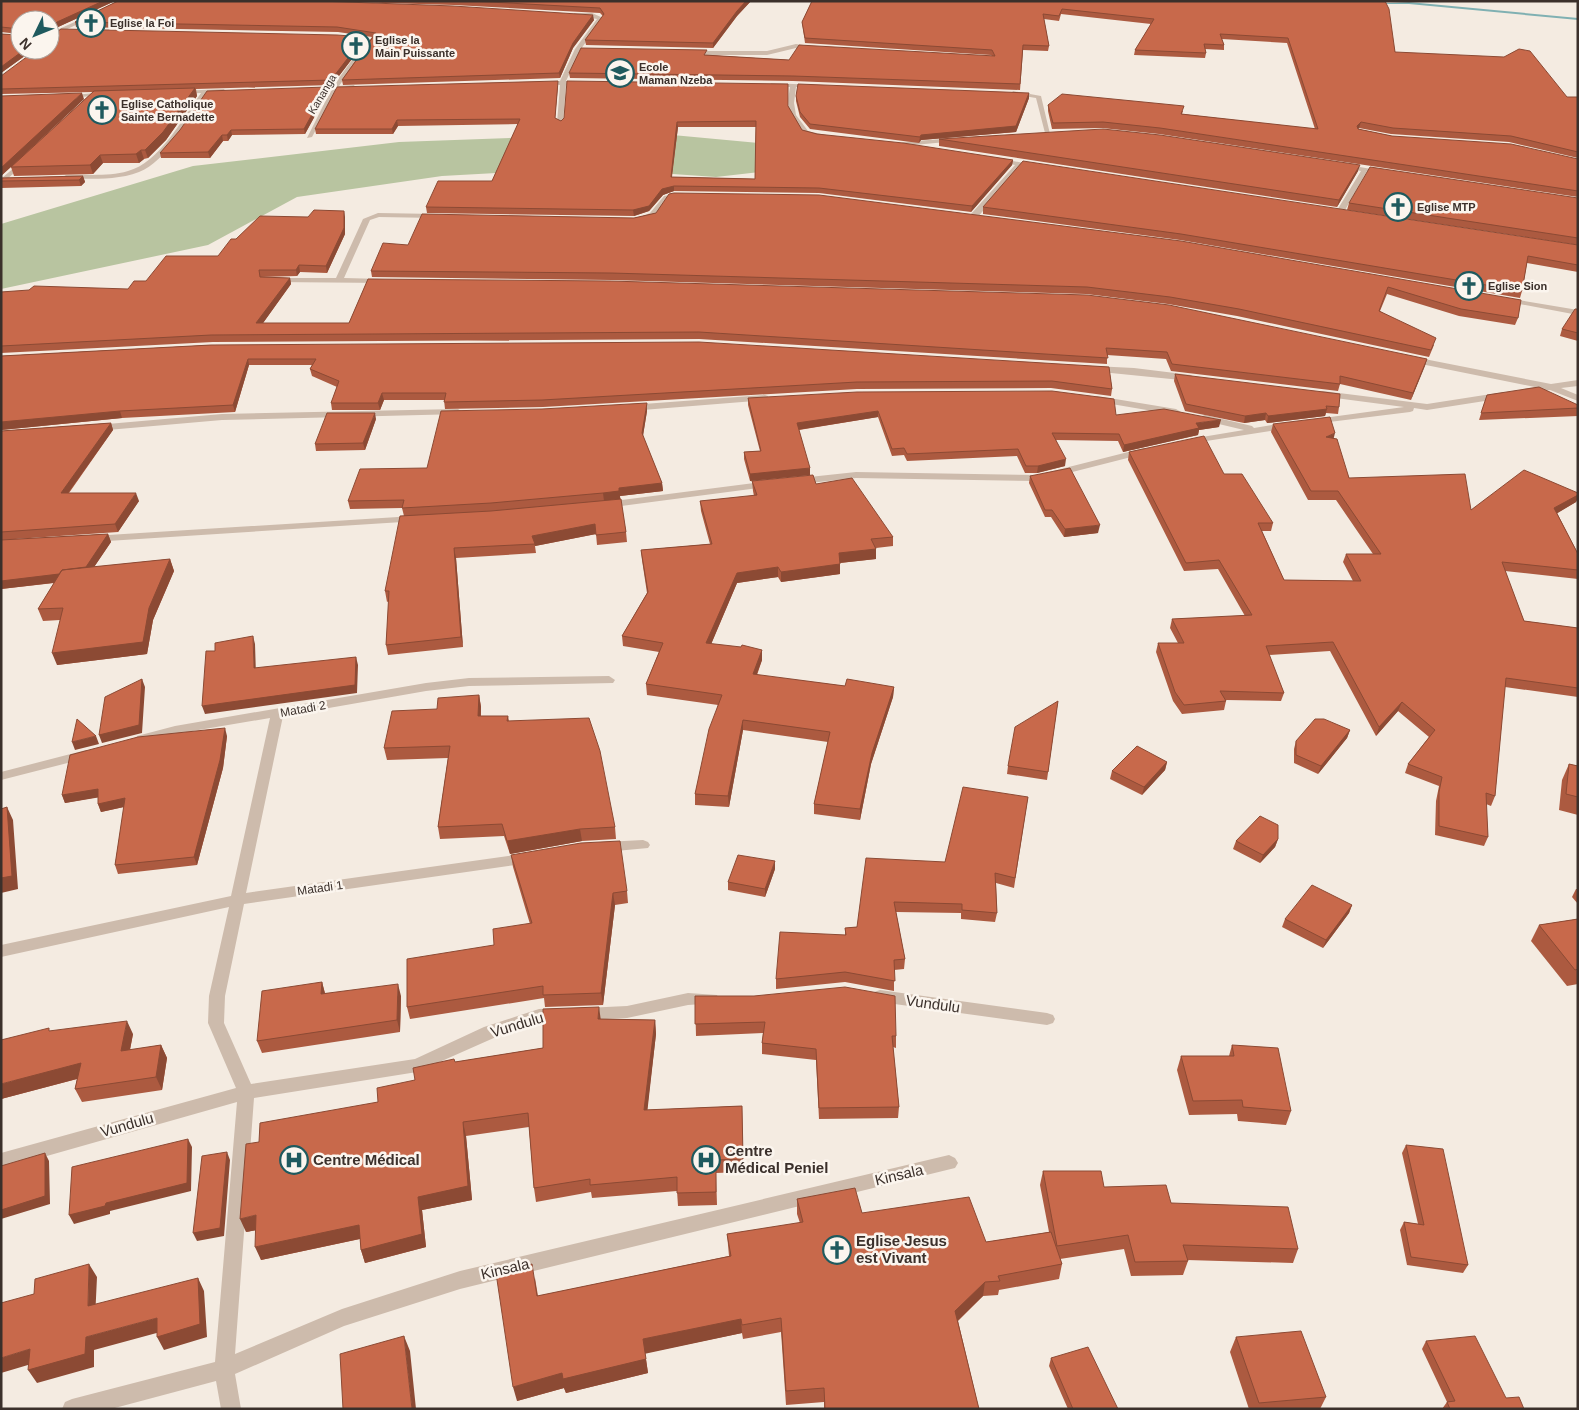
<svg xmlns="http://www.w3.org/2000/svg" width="1579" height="1410" font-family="Helvetica,sans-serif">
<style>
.green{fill:#b8c4a0}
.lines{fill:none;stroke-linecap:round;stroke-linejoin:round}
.stream{fill:#7fb0b2;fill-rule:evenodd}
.minor{fill:#cdbbac;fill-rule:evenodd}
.wall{fill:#ac5a40;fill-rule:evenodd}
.shaded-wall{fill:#8c4a34}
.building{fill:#c8694b;stroke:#8c4a34;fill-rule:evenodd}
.labels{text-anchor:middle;stroke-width:5;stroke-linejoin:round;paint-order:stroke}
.far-poi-label{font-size:11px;font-weight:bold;fill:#3b302b;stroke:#fbf5ee;text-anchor:start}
.far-street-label{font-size:11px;fill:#3b302b;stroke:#fbf5ee}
.street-label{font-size:12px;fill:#3b302b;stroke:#fbf5ee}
.near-street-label{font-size:15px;fill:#3b302b;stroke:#fbf5ee}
.near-poi-label{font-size:15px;font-weight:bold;fill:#3b302b;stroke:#fbf5ee;text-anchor:start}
</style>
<rect width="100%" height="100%" fill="#f4ebe1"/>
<path class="green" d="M651,133L899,156L716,177L586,168L442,176L297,197L208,245L1,289V224L193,166L399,142Z"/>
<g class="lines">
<path class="stream" d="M1409,2L1578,18V20L1409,4H1371Z"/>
<path class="minor" d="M574,13H592L603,18L581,49L566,81L587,83L566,85L563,123L560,125L557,123L560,85L538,83L560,81L575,49L597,19L574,15Z
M88,16L93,17L63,31L50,43V38L59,29Z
M347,36L376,40L359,58L339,86L354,85L356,88L337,90L312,137L307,138L331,90L311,91L308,89L333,86L355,56L369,41L349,39Z
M796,44L818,47L796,48L767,55H691L688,53L691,51H767Z
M771,83L816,85L814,88L796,87L794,103L796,115L808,131L821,134V136L802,133V129C788,119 787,103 790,87L769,86Z
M224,89L226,92L207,93C191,116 166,162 139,172C116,181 90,178 66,179L63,177L66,175C86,174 108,177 128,171C159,163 183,118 201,93L181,94L179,91Z
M1013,91L1041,96L1050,134L1045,133L1036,98L1011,94Z
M106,92L108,95L66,98L63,96Z
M955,138L957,141L903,146L900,144L903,142Z
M997,158L1040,166L1037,168L1021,166L977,218H971V214L1015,165L995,161V159Z
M23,160L28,161L6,180H2V178Z
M1343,164L1388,172L1385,174L1367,171L1344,212L1340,214L1336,212L1361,171L1341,167V165Z
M682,193L686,195L684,196L668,199L656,217L639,221L635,219L650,213L664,196Z
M378,213L437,214L441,216L437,218L379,217L370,220L344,278L383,279L387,281L386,283L273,282L269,280L273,278H336L363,219Z
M1501,297L1578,310V315L1504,301H1501Z
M1409,356L1551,384L1578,380V386L1561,388L1578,395V401L1550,390L1523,393V389L1535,387L1406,361V357Z
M1094,366L1134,368L1191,375L1195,378L1191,381L1091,371V367Z
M1323,391L1427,404L1504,392L1509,395L1504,398L1427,410L1414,408L1413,411L1410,412L1313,424V420L1316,419L1404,407L1320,396V392Z
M765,395L768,396V400L630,411L625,408L630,405Z
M1097,396L1176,409L1181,412L1176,415L1094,401L1092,399Z
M458,409L463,412L461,414L222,420L96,431L91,428L96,425L222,414Z
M1205,415L1252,426L1254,428L1289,422L1294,425L1289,428L1187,444L1185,442L1190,439L1244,430L1202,420V416Z
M1144,448L1147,449V453L1037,481L856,478L800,484L795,481L800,478L856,472L1037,475Z
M770,481L774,482V486L606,508L601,505L606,502Z
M414,516L419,519L418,521L92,542L87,539L92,536Z
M609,676L615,680L613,683L469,686L426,691L283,716L246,893L529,853L534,854L536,858L534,862L529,863L244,904L225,996L224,1023L251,1084L415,1059L484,1027L539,1009L560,1008L566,1010L568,1014L566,1018L539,1021L496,1037L417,1072L254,1098L235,1354L342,1309L460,1271L949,1155L955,1158L958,1163L955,1168L460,1289L344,1326L235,1374L241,1409H221L216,1381L111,1409H62L65,1402L72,1399L215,1362L237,1102L1,1169V1153L236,1088L208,1023L209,996L229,907L1,957V945L231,896L270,718L175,734L142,743L137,742L136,739L137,736L175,726L426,683L469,678Z
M86,750L93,754L91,757L1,780V772Z
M643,840L648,842L650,845L648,848L605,852L600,851L598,847L600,843L605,842Z
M880,990L1047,1013L1053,1015L1055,1019L1053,1023L1047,1025L880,1002L874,1000L872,996L874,992Z
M688,993L717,995L719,999L717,1003L688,1005L627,1018L585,1020L579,1018L577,1014L579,1010L585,1008L627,1006Z"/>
</g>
<path class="wall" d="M3,1H115L58,27L50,35V20H20V50H33L1,73V34L18,35L19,34L1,32V2Z
M118,1H751L737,16L713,48L586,45L585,40L603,16L600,13L454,5L348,2L594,20L573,48L560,78L343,85L342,80L372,37L338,32L76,27L75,22Z
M812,1H1385L1395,52L1567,97H1578V158L1509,142L1391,134L1359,128L1358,129L1392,136L1578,159V197L1159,134L1102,128L1052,129L1048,111V105L1183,111L1182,114L1315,129L1287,43L1222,39L1224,45V50L1205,49L1206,53L1205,58L1134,55L1135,50L1151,24L1061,14L1059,21L1044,19L1049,46L1048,51L1023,50L1020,90L793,81L570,78L569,73L707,55L789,60L992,56L991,55L805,43L802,22Z
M364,37L365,42L332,85L196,89L197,96L166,140L148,158L144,159L139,163H103L93,174L14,176L11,167L1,176V96L84,99L21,158L93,92L1,94V76Z
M558,86L555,118L561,121L788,106L802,130L817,134L1013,160L1012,165L971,212L819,193L674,191L663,195L649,211L634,216L427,213L426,207L492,181L518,124L398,126L393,134H316L315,129ZM678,127H756L755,179L672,177Z
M327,87L328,92L305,134L232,135L228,141H223L210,158H161L160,153Z
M796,96L1029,98L1016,132L921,140L919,143L810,129L800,117L796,101Z
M939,139L1358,171L1337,207L939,146Z
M83,176L85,182L81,186L1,188V178Z
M1578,198V245L1347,210L1349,203Z
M983,207L1578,245V272L1527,263L1522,291L1520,298L1180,240L983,214Z
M656,213L1521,300L1518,318L1515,325L1459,316L1387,294L1380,311L1434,345L1429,357L1237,316L1168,304L1086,294L611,280L372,277L371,271L408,245L634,218Z
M308,217H345V234L327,273L300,272L297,276L261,277L290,278L291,284L263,323H349L368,279L1427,359L1411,400L1340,384L1338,391L1171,371L1166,359L1107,355V364L699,339L213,342L1,353V292L128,289L146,281L218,256L236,239Z
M1578,309V341L1560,336L1562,329Z
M211,345L1109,367L1112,389L1111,396L1051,388L857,389L543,407L445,409L444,400H384L380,410H332L331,403L337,387L312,376L310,369L312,365H249L235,412L122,418L1,430V356Z
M1175,374L1339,407L1338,414L1326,413L1325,416L1267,423L1265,420L1244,423L1185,411L1174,381Z
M1487,395L1578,405V416L1479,420Z
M748,398L1116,415L1219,427L1199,430L1198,435L1123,452L1118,441L1056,440L1065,466L1037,473H1025L1017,456L907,461L904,455L892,456L878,417L799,430L810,475L750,481L744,459V452L760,451L748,405Z
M647,411L643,436L662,483L663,491L620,496L626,532L627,542L597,545L596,534L535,546L536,553L456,558L463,647L388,655L386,645L389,601L387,602L385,591L404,516L402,508L350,509L348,501L427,468Z
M376,419L365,450L316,451L315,444Z
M111,423L113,430L69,493L139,501L118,532L1,540V431Z
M1273,424L1334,438L1349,478L1471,510L1578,493V498L1576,502L1557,513L1578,554V579L1505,571L1524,621L1578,628V697L1505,687L1495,796L1491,806L1486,804L1488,837L1484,846L1435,835L1436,801L1439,786L1405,773L1408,764L1429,737L1398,711L1376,736L1330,651L1269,655L1284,693L1281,701L1226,700V701L1224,710L1182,714L1173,701L1156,652L1158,643H1178L1170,628L1172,619L1245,616L1218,569L1184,571L1128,460L1129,452L1224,474L1273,523L1271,531H1262L1284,580L1353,581L1343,562L1346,554H1373L1336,500H1308L1271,432Z
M1030,476L1098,533L1064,537L1051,517H1045L1029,483Z
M752,481L816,484L893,537V546L876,548V559L840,563V574L781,582L778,577L737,583L711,644L762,650V660L757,675L845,686L894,687L893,697L871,764L860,820L814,814V804L828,742L743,730L729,807L695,805V794L718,705L647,695L646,684L659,652L623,646L622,636L647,593L642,560L641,550L710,544L701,511L700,501L754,496L753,491Z
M108,534L111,542L94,567L170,559L174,571L153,620L147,654L57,665L60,620L43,621L38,609L54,583L1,589V540Z
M479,695L481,707V716H508L509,721L615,827L616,839L582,841L510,854L504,836L440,839L438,827L448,758L387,760L384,748L437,709Z
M1058,701L1047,780L1007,774L1008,766Z
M1350,730L1347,738L1318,774L1294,763V749L1296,741Z
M227,736L223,768L197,865L118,874L115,865L124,807L101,812L98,804V797L65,803L62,795Z
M1167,762L1165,770L1142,795L1110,779L1112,771Z
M1569,764L1578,766V815L1559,810L1562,780Z
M1028,797L1014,888L996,883L997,913L995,922L961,919V913L896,912L905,959L904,969L894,970V991L845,982L776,989V979L845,935V928L857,927L945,862Z
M1278,839L1275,847L1260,863L1233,849L1236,841Z
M511,855L627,891L628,903L615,905L603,1005L545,1007L544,998L410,1019L407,1007L494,945L530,924L513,867Z
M775,869L765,897L728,890V882Z
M1576,889H1578V904L1572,897Z
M1352,905L1349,913L1323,948L1282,927L1285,919Z
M1578,919V984L1567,986L1531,941L1539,925Z
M322,982L325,993L401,996L400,1032L262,1053L257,1041Z
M695,996L896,1036V1048L893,1047L899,1107L898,1118L819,1119L816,1060L762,1054V1043L763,1033L696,1036Z
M601,1019L655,1020L656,1034L647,1110L742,1106L743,1172L716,1173L717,1205L678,1206L677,1191L592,1198L591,1192L536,1202L534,1188L529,1127L466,1136L472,1200L422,1210L426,1247L365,1263L361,1250L360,1239L261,1260L256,1230L246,1232L378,1102L415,1080L455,1062L543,1048Z
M50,1031L133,1034L130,1050L161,1045L167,1058L162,1090L82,1102L75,1089L77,1079L1,1099Z
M1232,1045L1291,1111L1286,1125L1238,1121L1237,1114L1189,1115L1177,1070L1181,1056H1229Z
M1406,1145L1468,1265L1463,1273L1407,1265L1400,1230L1404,1222L1418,1224L1402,1153Z
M1043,1171L1104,1187L1171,1203L1298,1249L1293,1263L1187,1260L1188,1261L1183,1275L1131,1276L1124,1249L1060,1259L1062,1264L1059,1279L999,1290L998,1295L983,1296L958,1321L979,1409H824V1402L786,1405L781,1332L743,1339L742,1333L645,1353L648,1373L566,1393L564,1388L517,1401L535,1278L538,1296L729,1256L727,1234L800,1223L797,1214V1199L862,1213L986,1242L1049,1232L1040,1185Z
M1236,1337L1326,1397L1320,1409H1249L1230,1352Z
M1426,1341L1506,1398L1524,1409H1442L1447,1402L1422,1349Z
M1051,1358L1118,1409H1068L1049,1366Z"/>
<path class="shaded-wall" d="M103,1H115L58,27L50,35V29L57,22Z
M746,1H751L737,16L713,48V43L737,11Z
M593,15L594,20L573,48L560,78L559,73L573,43Z
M364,37L365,42L332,85L331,80Z
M24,50H33L1,73V67Z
M327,87L328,92L305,134L304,129Z
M195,88L197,96L166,140L148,158L145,150Z
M82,93L84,99L1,176V168Z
M1029,93V98L1016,132L921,140L919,143L920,137L921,135Z
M397,120L398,126L393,134L392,129Z
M677,122L678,127L671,182V177Z
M1361,122L1359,128L1355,132L1357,126Z
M231,130L232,135L228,141L227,135Z
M222,135L223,141L210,158L208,152Z
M141,150L144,159L139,163L136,154Z
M100,155L103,163L93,174L90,165Z
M1013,160L1012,165L971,212L972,206Z
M1360,165L1358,171L1337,207L1339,200Z
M83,176L85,182L81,186L79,180Z
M674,186V191L663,195L649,211L634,216L633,210L662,189Z
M344,211L345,217V234L327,273L326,266Z
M299,265L300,272L297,276L296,270Z
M290,278L291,284L258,330L256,323Z
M248,359L249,365L235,412L233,405Z
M1427,359L1425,366L1411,400L1413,393Z
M382,393L384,400L380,410L378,403Z
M647,403V411L642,441V433Z
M1327,409L1325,416L1267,423L1268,416Z
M120,411L122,418L1,430V422Z
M878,411V417L797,430V423Z
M375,413L376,419L365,450L363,443Z
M1266,413L1265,420L1244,423L1245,416Z
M1221,420L1219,427L1199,430L1198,435L1123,452L1124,445L1196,423Z
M111,423L113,430L63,500L61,493Z
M1335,433L1333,441L1326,437Z
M1066,459L1065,466L1037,473L1038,466Z
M810,468V475L750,481V474Z
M662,483L663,491L620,496V499L604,501L603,493L619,488Z
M136,493L139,501L118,532L115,524Z
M1578,495V498L1576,502L1551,517L1554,508Z
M595,524L596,534L535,546L532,536Z
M1100,525L1098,533L1064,537L1065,529Z
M108,534L111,542L86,579L1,589V581Z
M454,548L456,558L463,647L461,637Z
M876,549V559L839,563V553Z
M170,559L174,571L153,620L147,654L57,665L52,653L149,608Z
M840,564V574L781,582V572Z
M778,567V577L737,583L707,654L706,643L737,573Z
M253,636L255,644L256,676L254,668Z
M762,650V660L753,684V674Z
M356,657L358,665L357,693L205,714L202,706Z
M142,679L145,687L142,733L102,743L99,735Z
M894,687L893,697L871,764L860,820V809L872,753Z
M479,695L481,707L480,728L478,716Z
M1402,702L1398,711L1376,736L1379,727Z
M743,720V730L729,807L728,796Z
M225,728L227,736L223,768L197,865L194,857Z
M1350,730L1347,738L1318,774L1321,766Z
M96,736L99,744L75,750L72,742Z
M1167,762L1165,770L1142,795L1144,787Z
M98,789L101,797L65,803L62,795Z
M125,798L128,806L101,812L98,804Z
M7,807L13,820L18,889L1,893V878Z
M580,829L582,841L510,854L507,841Z
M1278,839L1275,847L1260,863L1263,855Z
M775,861V869L765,897V889Z
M613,893L615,905L603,1005L601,993Z
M1352,905L1349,913L1323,948L1326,940Z
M322,982L325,994H321Z
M398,984L401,996L400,1032L397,1020Z
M599,1007L601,1021L598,1019Z
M655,1020L656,1034L646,1123L644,1110Z
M127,1021L133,1034L127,1064L121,1051Z
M161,1045L167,1058L162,1090L156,1077Z
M81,1063L88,1076L1,1099V1084Z
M463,1122L466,1136L472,1200L422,1210L426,1247L365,1263L361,1250L418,1197Z
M188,1139L192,1147L191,1191L110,1211V1214L74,1224L69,1215Z
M227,1152L230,1160L224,1236L197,1241L193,1233Z
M45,1153L49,1161L50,1204L1,1219V1210Z
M256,1215L262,1229L246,1232L240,1219Z
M359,1225L364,1238L261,1260L255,1247Z
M89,1264L97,1277L95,1319L88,1306Z
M198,1278L204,1291L207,1337L164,1350L157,1337Z
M985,1282L983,1296L953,1325L955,1311Z
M157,1318L164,1331L94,1350V1367L37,1383L28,1370L86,1337Z
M741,1319L742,1333L644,1354L643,1339Z
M404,1336L410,1351L416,1409H412Z
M30,1349L38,1362L1,1373V1358Z
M646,1359L648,1373L566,1393L564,1388L517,1401L513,1387L562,1373Z"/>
<path class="building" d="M3,1H103L57,22L50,29V20H20V29L1,27V2Z
M118,1H319L453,6L593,15L573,43L559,73L342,80L376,33L337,27L75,22Z
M471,1H746L737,11L713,43L585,40L604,14L600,8Z
M812,1H1385L1389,9L1395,52L1504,57L1519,49L1530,51L1567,97H1578V152L1511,136L1393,128L1361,122L1357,126L1358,129L1392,136L1511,144L1578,159V191L1160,128L1103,122L1053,123L1048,105L1062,94L1184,106L1181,114L1318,129L1288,38L1220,34L1224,45L1204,44L1206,53L1135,50L1154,19L1062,9L1059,16L1043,14L1049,46L1023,45L1020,84L793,76L569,73L581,48L707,50L704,55L789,60L799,45L995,56L992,50L805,38L802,22Z
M61,29L337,35L364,37L331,80L1,89V76L36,50H50V37Z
M20,30V50H24L1,67V34L18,35Z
M558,81L555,118L561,121L564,118L567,81L788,84V106L802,130L817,134L903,143L1013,160L972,206L819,188L674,186L662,189L649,206L633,210L426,207L438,181H492L520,119L397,120L392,129H315L337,87ZM756,121L755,179L671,177L677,122Z
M798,84L1029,93L1016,126L921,135L920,137L810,124L800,112L796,96Z
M327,87L304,129L231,130L227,135H222L208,152L160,153L180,130L207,91Z
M195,88L163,132L145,150H141L136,154L100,155L90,165L11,167L94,91Z
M82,93L1,168V96Z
M1103,129L1160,135L1360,165L1339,200L939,139Z
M1023,161L1578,245V265L1528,256L1522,291L1181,234L983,207Z
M1370,167L1578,198V238L1349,203Z
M83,176L79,180L1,181V178Z
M674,193L819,195L1181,241L1521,300L1518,318L1461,309L1388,287L1379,311L1436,338L1431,350L1239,309L1170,297L1087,287L611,273L371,271L383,243L408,245L422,214L634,218L656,213L669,194Z
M314,210L344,211V228L326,266L299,265L296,270H259L260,277L290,278L256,323H349L368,279L610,281L1087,295L1169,305L1427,359L1413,393L1340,376V384L1172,364L1167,352L1106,348L1108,358L699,332L211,335L1,346V292L29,290L34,286L128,289L134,281H146L166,256H218L231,239H236L260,216L308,217Z
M1575,309H1578V333L1562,329Z
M699,342L1109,367L1112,389L1052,381L857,382L542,400L444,402L446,393H382L378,403H331L339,381L310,369L316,359H248L233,405L120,411L1,422V356L211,345Z
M1175,374L1340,394L1339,407L1326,406L1327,409L1268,416L1266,413L1245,416L1186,404Z
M1539,387L1578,405V408L1481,413L1487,395Z
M1052,391L1114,399L1116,415L1164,409L1221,420L1196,423L1199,428L1124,445L1119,434L1052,433L1066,459L1038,466H1026L1018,449L907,454L904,448L892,449L878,411L797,423L810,468L750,474L744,452L761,451L748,398L857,392Z
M647,403L642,433L662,483L619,488V491L603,493L491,503L402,508L404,500L348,501L360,469L427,468L441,411L542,409Z
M327,413H375L363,443L315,444Z
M1330,417L1335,433L1326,437L1337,439L1349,478L1465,474L1471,510L1524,470L1578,493V495L1554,508L1578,554V570L1502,562L1524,621L1578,628V688L1506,678L1495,796L1486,793L1488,837L1439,826V792L1442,777L1408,764L1435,730L1402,702L1379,727L1333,642L1266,646L1284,693L1220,691L1226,701L1184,705L1175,692L1158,643H1184L1172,619L1252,615L1219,560L1186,563L1129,452L1204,436L1224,474H1242L1273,523H1258L1284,580L1361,581L1346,554H1381L1338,491H1311L1273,424Z
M111,423L61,493H136L115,524L1,532V431Z
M1070,468L1100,525L1065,529L1052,510H1045L1030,476Z
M813,475L816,484L852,478L893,537L871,539L876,549L839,553L840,564L781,572L778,567L737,573L706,643L741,647L742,645L762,650L753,674L845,686L847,679L894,687L872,753L860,809L814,804L830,732L743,720L728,796L695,794L709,729L722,695L646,684L663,643L622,636L648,592L641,550L712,544L700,501L757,495L752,481Z
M621,499L626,532L596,535L595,524L532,536L535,544L454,548L461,637L386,645L389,591H385L400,516L491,511Z
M108,534L86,567L62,570L59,574L1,581V540Z
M170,559L149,608L143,642L52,653L63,608L38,609L62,570Z
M253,636L254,668L356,657L355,685L202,706L206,651H215V643Z
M142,679L139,725L99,735L105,697Z
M479,695L478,716H508L507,721L589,718L600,751L615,827L580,829L507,841L502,824L438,827L450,746L384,748L392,711L437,709L438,698Z
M1058,701L1048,772L1008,766L1015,727Z
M77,719L96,736L72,742Z
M1315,719H1324L1350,730L1321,766L1296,755V741Z
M225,728L220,760L194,857L115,865L125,798L98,804V789L62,795L70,755L138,737Z
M1137,746L1167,762L1144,787L1112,771Z
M1569,764L1578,766V797L1566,794Z
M963,787L1028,797L1015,878L995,873L997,913L962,910V904L894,902L905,959L894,960L895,981L845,972L776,979L780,932L846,935L845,928L857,927L866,858L945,862Z
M7,807L12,876L1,878V809Z
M1260,816L1278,825V839L1263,855L1236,841Z
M620,841L627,891L613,893L601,993L543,995V986L407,1007V959L494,945L493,929L532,923L511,855L581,843Z
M738,855L775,861L765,889L728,882Z
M1312,885L1352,905L1326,940L1285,919Z
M1578,919V969L1575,970L1539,925Z
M322,982L321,994L398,984L397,1020L257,1041L262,991Z
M845,987L895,996L896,1036H892L899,1107L819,1108L816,1049L762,1043L765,1022L695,1024V996H754Z
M599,1007L598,1019L655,1020L644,1110L742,1106L743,1159L716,1160V1192L677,1193V1177L590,1185V1179L534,1188L528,1113L463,1122L468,1186L418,1197L422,1234L361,1250L359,1225L255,1247L256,1215L240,1219L246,1144L259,1142L260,1123L378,1102L377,1088L415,1080L413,1068L454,1059L455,1062L543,1048V1009Z
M127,1021L121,1051L161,1045L156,1077L75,1089L81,1063L1,1084V1040L49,1028V1031Z
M1232,1045L1278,1048L1291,1111L1243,1107L1242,1100L1193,1101L1181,1056H1234Z
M188,1139L187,1183L106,1203L105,1206L69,1215L72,1167Z
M1406,1145L1443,1149L1468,1265L1411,1257L1404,1222L1424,1225Z
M227,1152L220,1228L193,1233L202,1156Z
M45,1153V1196L1,1210V1166Z
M1043,1171H1101L1104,1187L1166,1185L1171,1203L1288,1207L1298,1249L1183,1245L1188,1261L1135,1262L1128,1235L1057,1246Z
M855,1188L862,1213L969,1197L986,1242L1051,1232L1062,1264L998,1276L1000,1281L985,1282L955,1311L979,1409H825L824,1388L786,1391L781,1318L742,1325L741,1319L643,1339L646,1359L563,1379L562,1373L513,1387L496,1273L532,1264L537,1296L731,1256L727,1234L803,1222L797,1199Z
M89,1264L88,1306L198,1278L200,1324L157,1337V1318L86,1337L85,1354L28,1370L30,1349L1,1358V1303L34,1294L35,1279Z
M1301,1331L1326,1397L1259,1403L1236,1337Z
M404,1336L412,1409H343L340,1354Z
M1475,1336L1506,1398L1519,1397L1524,1409H1450L1447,1402L1455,1401L1426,1341Z
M1088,1347L1118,1409H1073L1051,1358Z"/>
<defs>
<symbol id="church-ring" viewBox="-11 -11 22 22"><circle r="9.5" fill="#fbf5ee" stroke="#1f5a5e" stroke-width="1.5"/><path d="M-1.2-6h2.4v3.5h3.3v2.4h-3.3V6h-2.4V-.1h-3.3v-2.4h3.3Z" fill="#1f5a5e"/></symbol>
<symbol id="school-ring" viewBox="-11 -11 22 22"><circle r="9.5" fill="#fbf5ee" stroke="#1f5a5e" stroke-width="1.5"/><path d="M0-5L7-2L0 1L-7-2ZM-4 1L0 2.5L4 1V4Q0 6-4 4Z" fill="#1f5a5e"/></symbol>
<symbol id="hospital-ring" viewBox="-11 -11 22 22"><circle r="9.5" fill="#fbf5ee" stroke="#1f5a5e" stroke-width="1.5"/><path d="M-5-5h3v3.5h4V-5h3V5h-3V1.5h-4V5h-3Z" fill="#1f5a5e"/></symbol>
</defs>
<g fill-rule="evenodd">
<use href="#church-ring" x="75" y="7" width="32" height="32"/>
<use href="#church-ring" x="340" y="30" width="32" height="32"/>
<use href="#school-ring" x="604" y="57" width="32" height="32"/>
<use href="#church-ring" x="86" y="94" width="32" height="32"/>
<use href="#church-ring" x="1382" y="191" width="32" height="32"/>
<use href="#church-ring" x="1453" y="270" width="32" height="32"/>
<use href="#hospital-ring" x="278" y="1144" width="32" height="32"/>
<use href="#hospital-ring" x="690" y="1144" width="32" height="32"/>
<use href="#church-ring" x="821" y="1234" width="32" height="32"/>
</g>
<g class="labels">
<g class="far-poi-label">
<text x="110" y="27">Eglise la Foi</text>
<text x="375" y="44">Eglise la<tspan x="375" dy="13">Main Puissante</tspan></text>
<text x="639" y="71">Ecole<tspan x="639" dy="13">Maman Nzeba</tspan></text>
<text x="121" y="108">Eglise Catholique<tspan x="121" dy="13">Sainte Bernadette</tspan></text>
<text x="1417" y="211">Eglise MTP</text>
<text x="1488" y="290">Eglise Sion</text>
</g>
<g class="far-street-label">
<text transform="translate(322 94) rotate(-59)" y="4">Kananga</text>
</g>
<g class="street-label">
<text transform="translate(303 709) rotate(-10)" y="4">Matadi 2</text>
<text transform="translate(320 888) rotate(-8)" y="4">Matadi 1</text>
</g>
<g class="near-street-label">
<text transform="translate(933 1004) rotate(8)" y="5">Vundulu</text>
<text transform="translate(517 1025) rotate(-17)" y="5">Vundulu</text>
<text transform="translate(127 1125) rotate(-16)" y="5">Vundulu</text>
<text transform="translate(899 1175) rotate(-13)" y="5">Kinsala</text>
<text transform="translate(505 1269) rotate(-13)" y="5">Kinsala</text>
</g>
<g class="near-poi-label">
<text x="725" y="1156">Centre<tspan x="725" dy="17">Médical Peniel</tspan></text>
<text x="313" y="1165">Centre Médical</text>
<text x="856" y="1246">Eglise Jesus<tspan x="856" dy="17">est Vivant</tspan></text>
</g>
</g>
<rect width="1579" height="1410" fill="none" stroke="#3b302b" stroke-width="5"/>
<g transform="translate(35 35) rotate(227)"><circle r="24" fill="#fbf5ee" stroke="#aea6a0"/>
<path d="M0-4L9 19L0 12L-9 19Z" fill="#1f5a5e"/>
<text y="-8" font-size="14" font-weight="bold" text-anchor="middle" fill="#3b302b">N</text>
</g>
</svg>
